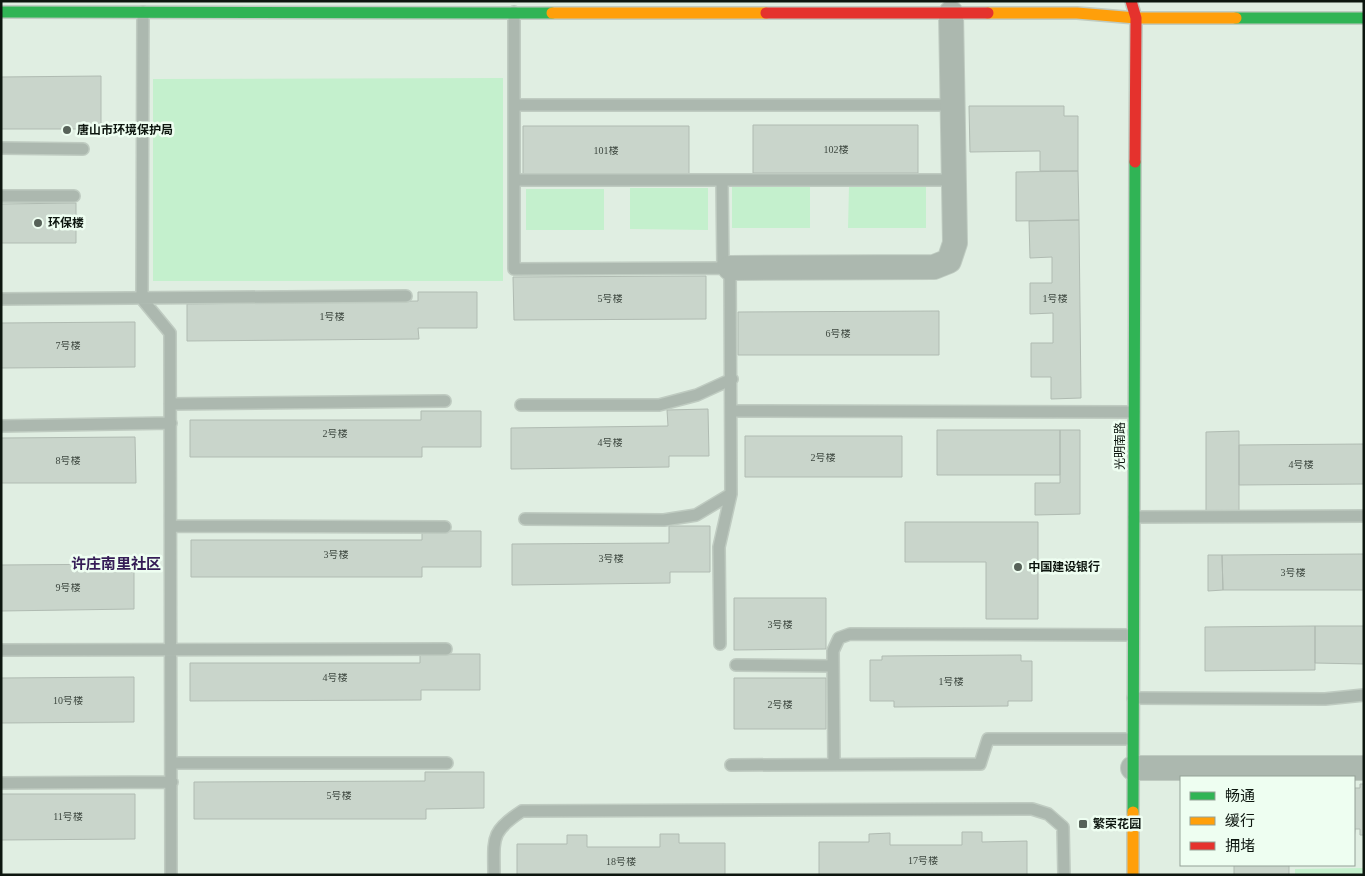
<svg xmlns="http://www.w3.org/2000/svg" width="1365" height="876" font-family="'Times New Roman','Noto Sans SC',serif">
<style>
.green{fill:#c4f0cd}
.building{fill:#c9d5cb;stroke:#b0bbb2}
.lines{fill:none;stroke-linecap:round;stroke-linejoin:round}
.lane-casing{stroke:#bfcbc1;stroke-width:14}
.street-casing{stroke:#bfcbc1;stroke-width:26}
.fast-casing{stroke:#bfcbc1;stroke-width:14}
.slow-casing{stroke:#bfcbc1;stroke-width:14}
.jam-casing{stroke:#bfcbc1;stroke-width:14}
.lane{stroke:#acb8af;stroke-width:11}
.street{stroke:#acb8af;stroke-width:24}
.fast{stroke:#30b455;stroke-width:11}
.slow{stroke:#ff9f0a;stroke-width:11}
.jam{stroke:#e5322d;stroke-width:11}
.poi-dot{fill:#576259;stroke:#eefef1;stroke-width:2}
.labels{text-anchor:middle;stroke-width:5;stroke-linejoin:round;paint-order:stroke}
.number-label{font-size:10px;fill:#3e4840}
.poi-label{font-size:12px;font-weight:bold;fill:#0d160f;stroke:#eefef1;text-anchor:start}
.street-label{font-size:12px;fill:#0d160f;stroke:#eefef1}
.quarter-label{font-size:15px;font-weight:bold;fill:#351c56;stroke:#eefef1}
</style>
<rect width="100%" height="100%" fill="#e0eee2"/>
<path class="green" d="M503,78V281H153V79Z
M849,186H926V228H848Z
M732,187H810V228H732Z
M630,188H708V230L630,229Z
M526,189H604V230H526Z
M1364,868V875H1295V869Z"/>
<path class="building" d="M101,76V129H1V77Z
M969,106H1064V116H1078V171H1040V151L970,152Z
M753,125H918V173H753Z
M523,126H689V174H523Z
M1078,171L1079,220L1016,221V172Z
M76,203V243H1V204Z
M1079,220L1081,398L1051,399V377H1031V343H1053V313L1030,314V283H1052V257L1030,258L1029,221Z
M706,276V319L514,320L513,277Z
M418,292H477V328H418L419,339L187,341V304L418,301Z
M939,311V355H738V312Z
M135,322V367L1,368V323Z
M708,409L709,456H669V467L511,469V428L668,426L667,410Z
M421,411H481V447H422V457H190V420H421Z
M937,430H1060V475H937Z
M1060,430H1080V514L1035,515V483H1060Z
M1239,431V513L1206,514V432Z
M745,436H902V477H745Z
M135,437L136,483H1V438Z
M1364,444V484L1239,485V445Z
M905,522H1038V619H986V562H905Z
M669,526H710V572H670V583L512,585V544L669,543Z
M422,531H481V567H422V577H191V540H422Z
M1364,554V590H1223L1222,555Z
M1208,555H1222L1223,590L1208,591Z
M134,564V609L1,611V565Z
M734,598H826V649L734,650Z
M1315,626V670L1205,671V627Z
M1315,626H1364V664L1315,663Z
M420,654H480V690H421V700L190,701V663H420Z
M1021,655V661H1032V701H1008V706L894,707V701H870V660H882V656Z
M134,677V722L1,723V678Z
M734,678H826V729H734Z
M425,772H484V808L426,809V819H194V782L425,781Z
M1360,784H1364V835H1360V829H1355L1354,841V788H1360Z
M1,794H135V839L1,840Z
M962,832H982V842L1027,841V875H819V842H869V834L890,833V845H962Z
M660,834H679V843H725V875H517V844H567V835H587V847H660Z
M1234,865H1289V875H1234Z"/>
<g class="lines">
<defs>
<path id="lane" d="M143,12L142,299L170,333L171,875
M514,12V105
M1,148L83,149
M514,180H953
M722,180L723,267
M1,196H74
M1,299L406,296
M170,404L445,401
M521,405H659L697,395L732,379
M731,411L1134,412
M1,426L171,423
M1134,517L1364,516
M525,519L664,520L696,515L731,494
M171,526L445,527
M720,644L719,547L731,494L730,268L514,269V105H952
M1,650L446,649
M736,665L833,666
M1133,698L1325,699L1364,695
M172,763H447
M834,764L833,651L839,638L850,634L1133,635
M731,765L980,764L988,739H1132
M1,783L172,782
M494,875C494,838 490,832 522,811L1032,809L1048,814L1063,827L1064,875"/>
<path id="street" d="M730,268L934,267L949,261L955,243L951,13
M1133,768H1364"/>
<path id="fast" d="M1,12L552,13
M1236,18H1364
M1133,812L1135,162"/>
<path id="slow" d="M552,13H766
M988,13H1077L1136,18H1236
M1133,875V812"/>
<path id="jam" d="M1131,1L1136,18L1135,162
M766,13H988"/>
</defs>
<use href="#lane" class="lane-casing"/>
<use href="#street" class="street-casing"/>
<use href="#fast" class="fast-casing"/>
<use href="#slow" class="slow-casing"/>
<use href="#jam" class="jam-casing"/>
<use href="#lane" class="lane"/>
<use href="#street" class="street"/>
<use href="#fast" class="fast"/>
<use href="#slow" class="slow"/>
<use href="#jam" class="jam"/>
</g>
<g class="poi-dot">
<circle cx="67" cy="130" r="5"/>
<circle cx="38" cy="223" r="5"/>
<circle cx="1018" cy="567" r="5"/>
<rect x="1078" y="819" width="10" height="10" rx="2.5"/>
</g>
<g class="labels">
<g class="number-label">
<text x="836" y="153">102楼</text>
<text x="606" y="154">101楼</text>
<text x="610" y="302">5号楼</text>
<text x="1055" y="302">1号楼</text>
<text x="332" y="320">1号楼</text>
<text x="838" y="337">6号楼</text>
<text x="68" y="349">7号楼</text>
<text x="335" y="437">2号楼</text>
<text x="610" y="446">4号楼</text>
<text x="823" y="461">2号楼</text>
<text x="68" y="464">8号楼</text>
<text x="1301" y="468">4号楼</text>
<text x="336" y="558">3号楼</text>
<text x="611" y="562">3号楼</text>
<text x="1293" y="576">3号楼</text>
<text x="68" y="591">9号楼</text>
<text x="780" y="628">3号楼</text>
<text x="335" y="681">4号楼</text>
<text x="951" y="685">1号楼</text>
<text x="68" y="704">10号楼</text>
<text x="780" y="708">2号楼</text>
<text x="339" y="799">5号楼</text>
<text x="68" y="820">11号楼</text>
<text x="923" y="864">17号楼</text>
<text x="621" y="865">18号楼</text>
</g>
<g class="poi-label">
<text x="77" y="134">唐山市环境保护局</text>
<text x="48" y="227">环保楼</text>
<text x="1028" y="571">中国建设银行</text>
<text x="1093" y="828">繁荣花园</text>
</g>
<g class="street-label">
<text transform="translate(1120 446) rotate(-90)" y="4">光明南路</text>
</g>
<g class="quarter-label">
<text x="116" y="569">许庄南里社区</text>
</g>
</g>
<rect width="1365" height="876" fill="none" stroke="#0d160f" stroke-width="5"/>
<rect x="1180" y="776" width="175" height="90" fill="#eefef1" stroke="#94a197"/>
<rect x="1190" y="792" width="25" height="8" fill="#30b455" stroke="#94a197"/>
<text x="1225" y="801" font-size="15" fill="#0d160f">畅通</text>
<rect x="1190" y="817" width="25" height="8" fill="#ff9f0a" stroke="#94a197"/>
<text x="1225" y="826" font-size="15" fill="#0d160f">缓行</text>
<rect x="1190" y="842" width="25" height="8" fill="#e5322d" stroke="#94a197"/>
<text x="1225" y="851" font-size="15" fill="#0d160f">拥堵</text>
</svg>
